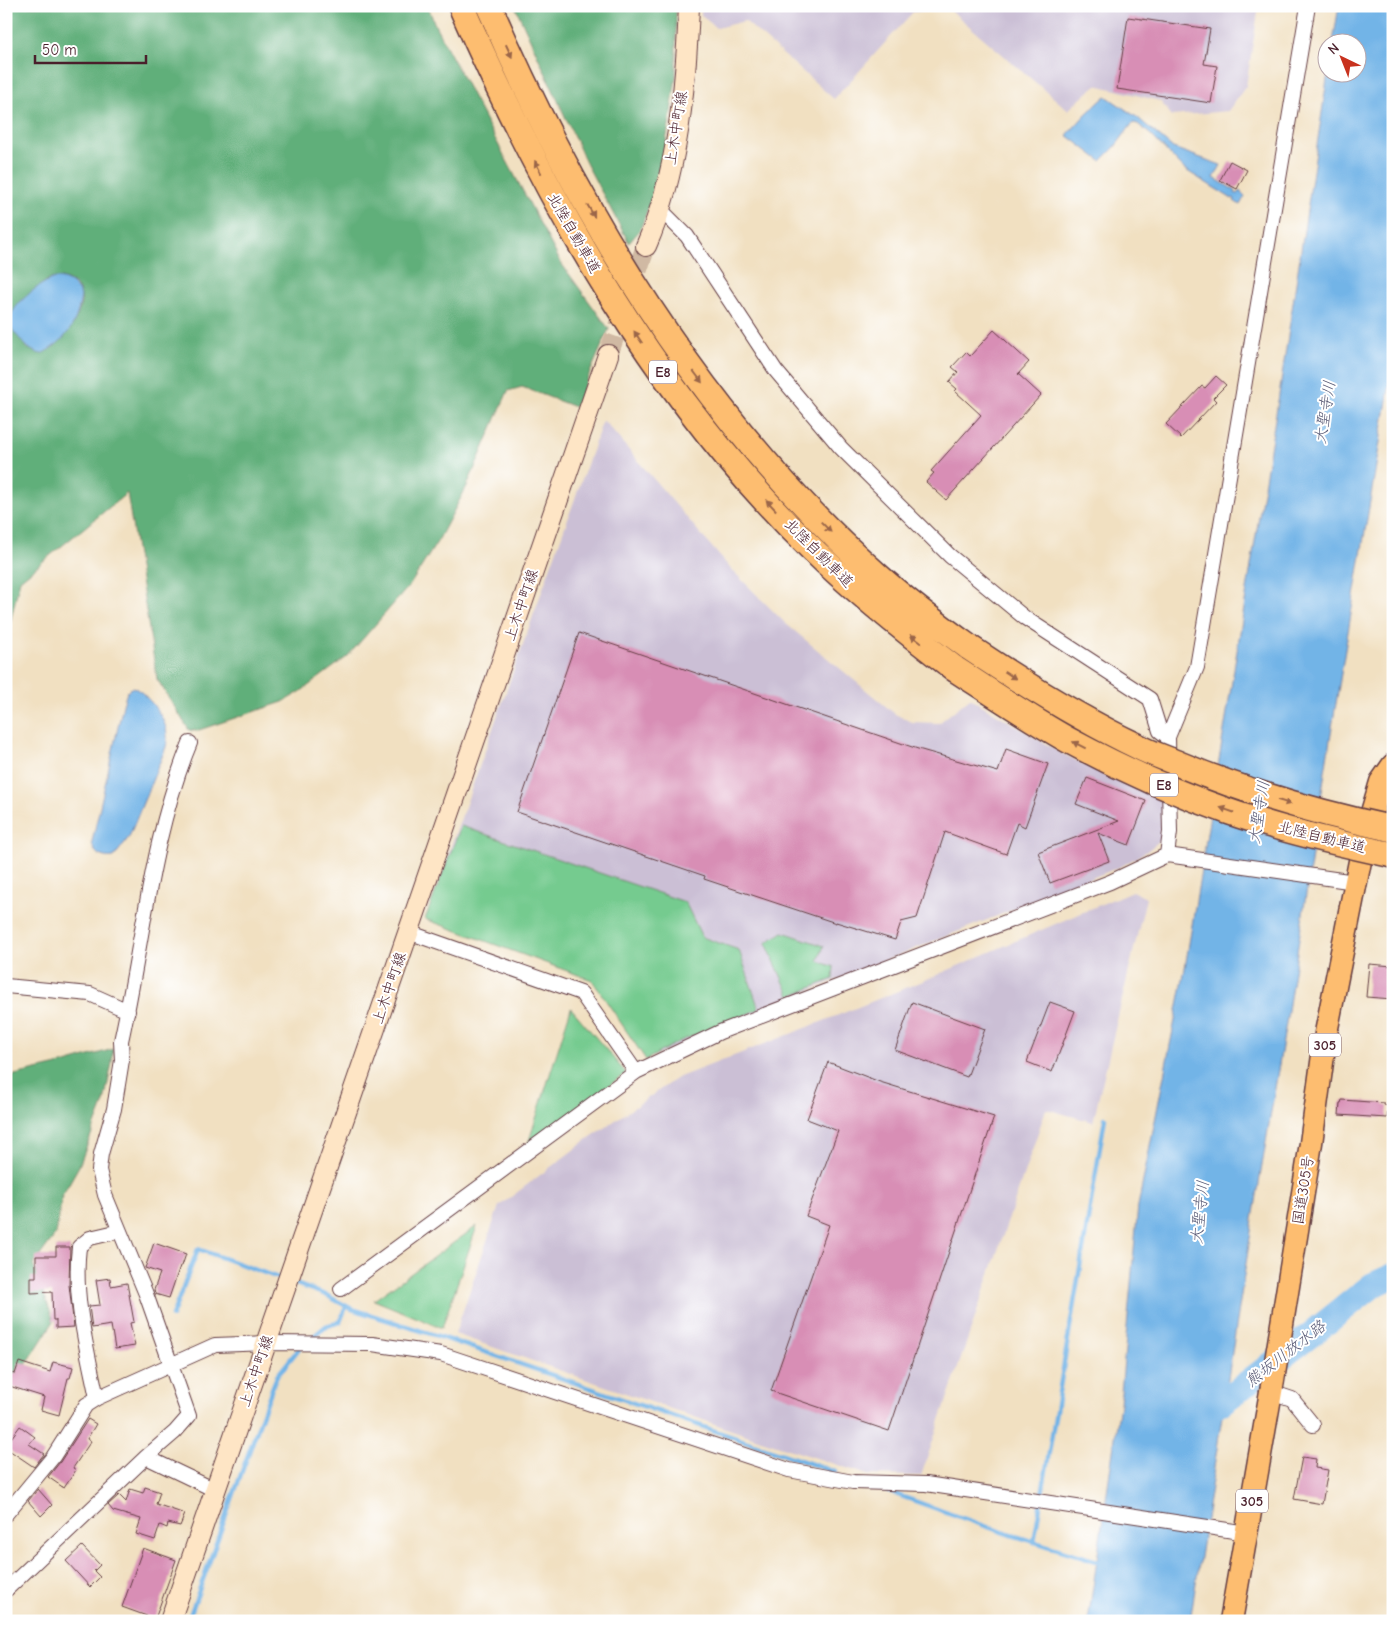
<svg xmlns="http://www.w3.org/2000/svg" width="1399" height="1627" font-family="'Comic Neue','Klee One',sans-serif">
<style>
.industrial{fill:#cbbfd5}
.green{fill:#75cb8f;stroke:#60755d}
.forest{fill:#60af7a;stroke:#556752;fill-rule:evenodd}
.water{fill:#72b4e7;stroke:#5e6a89}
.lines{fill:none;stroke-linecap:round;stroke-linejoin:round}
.stream{stroke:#72b4e7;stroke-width:4.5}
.river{stroke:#72b4e7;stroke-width:26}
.building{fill:#d88eb5}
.secondary-tunnel{stroke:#d0b9a3;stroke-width:20;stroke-dasharray:20 10;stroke-linecap:butt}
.minor-casing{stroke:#633c42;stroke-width:16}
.secondary-casing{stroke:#633c42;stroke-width:22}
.trunk-casing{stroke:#633c42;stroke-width:25}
.motorway-casing{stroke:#633c42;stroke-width:28}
.minor{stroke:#fff;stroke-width:14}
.secondary{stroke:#fee5c5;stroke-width:20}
.trunk{stroke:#fdbd6f;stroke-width:22}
.motorway{stroke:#fdbd6f;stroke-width:25}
.motorway-bridge-casing{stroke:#633c42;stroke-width:28;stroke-linecap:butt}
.motorway-bridge{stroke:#fdbd6f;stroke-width:25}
.oneway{fill:#9b664a}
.labels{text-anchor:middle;stroke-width:4;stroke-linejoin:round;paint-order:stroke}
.shield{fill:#fff;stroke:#80626b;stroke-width:1}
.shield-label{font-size:14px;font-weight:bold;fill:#4a1f2b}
.street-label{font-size:15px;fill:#4a1f2b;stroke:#fff}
.water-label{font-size:16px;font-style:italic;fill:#5a5b76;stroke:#fff}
</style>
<rect width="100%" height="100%" fill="#fff"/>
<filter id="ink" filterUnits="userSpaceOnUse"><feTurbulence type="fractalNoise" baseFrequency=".02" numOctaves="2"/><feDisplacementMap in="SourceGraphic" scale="10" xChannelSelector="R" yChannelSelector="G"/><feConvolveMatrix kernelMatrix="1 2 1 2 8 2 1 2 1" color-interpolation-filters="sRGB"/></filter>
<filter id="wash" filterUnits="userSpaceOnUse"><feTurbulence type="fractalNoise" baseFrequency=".0096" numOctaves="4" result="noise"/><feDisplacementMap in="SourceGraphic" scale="20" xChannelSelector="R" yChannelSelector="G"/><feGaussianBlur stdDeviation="1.12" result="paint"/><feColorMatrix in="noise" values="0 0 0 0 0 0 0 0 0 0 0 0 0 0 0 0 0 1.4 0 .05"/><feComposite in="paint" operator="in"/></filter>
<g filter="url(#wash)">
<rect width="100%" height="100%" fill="#f1e0c1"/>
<path class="industrial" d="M701,6H1259L1246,86L1228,111L1172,116L1160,101L1096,85L1068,110L948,8L913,12L834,99L745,21L716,28L701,15Z
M603,420L729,567L785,623L895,714L911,722L939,723L970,698L1059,752L1108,776L1163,800V838L1147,851L1122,866L781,1002L646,1060L592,980L425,919Z
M1132,891L1146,898L1093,1122L1046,1109L921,1476L868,1475L752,1437L455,1334L499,1206L588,1139L677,1078L811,1026L923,981Z"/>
<path class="green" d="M461,826L685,902L702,937L739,950L759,1009L678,1042L646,1060L592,980L425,919Z
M783,932L824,946L818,961L834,967L833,979L790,996L766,943Z
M571,1008L626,1073L527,1147Z
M477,1226L442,1328L374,1300Z"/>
<path class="forest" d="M6,6H428L435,25L561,263L609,329L575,407L522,387L508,391L467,486L439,539L410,585L347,657L300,692L283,702L196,731L189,730L157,679L127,493L20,580L10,623L6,628ZM61,278C101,289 72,329 55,346L28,349L10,325L21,301L49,279Z
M515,6H676V77L670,120L659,178L640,230L629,243L587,165Z
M113,1049L112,1063L104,1102L79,1166L62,1196L56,1234L33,1265L54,1321L6,1396V1071L10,1076L62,1064Z"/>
<path class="water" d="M1339,6H1393V365L1331,733L1287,1017L1252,1225L1190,1621H1088L1120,1404L1138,1206L1183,980L1279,395L1328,73L1356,72V42H1333Z
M1106,96L1138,118L1173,148L1221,165L1214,178L1236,191L1235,193L1238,194L1240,191L1245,196L1240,205L1234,201L1235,199L1233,198L1232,199L1184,169L1150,134L1138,124L1134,123L1132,124L1114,148L1101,161L1067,135L1087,113Z
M55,278C67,278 75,284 81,295C78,323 66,342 41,354C30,351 26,346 19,338C16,334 11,329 10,325C5,309 42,281 55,278Z
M132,687C140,689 145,696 151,702C162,716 170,728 166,747L129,837L114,857C102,859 93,854 92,842L123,705L127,692Z"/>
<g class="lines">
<path class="stream" d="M293,1283L326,1295L352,1309L444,1338L835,1472
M172,1316L198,1249L284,1280
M309,1340L326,1326L340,1322L346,1307
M878,1488L1002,1532L1097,1561
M1034,1542L1105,1118
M188,1621L271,1391L277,1376L301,1346"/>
<path class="river" d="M1195,1419L1225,1400L1313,1333L1373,1285L1393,1276"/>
</g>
<g id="blocks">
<path class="building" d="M1128,17L1210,29L1204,64L1217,66L1211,103L1117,89Z
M1230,161L1247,170L1237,189L1220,180Z
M994,330L1029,362L1018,374L1041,395L946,500L926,482L934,473L931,471L981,415L955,391L957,389L949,382L958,372L952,367L966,352L970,356Z
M1216,376L1226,385L1213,398L1216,401L1181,438L1166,424L1202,386L1205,388Z
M579,633L918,749L998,772L1006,749L1048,764L1025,827L1017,823L1006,854L945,832L917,918L901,922L895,940L836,922V923L704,879L705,876L517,812Z
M1087,778L1146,801L1129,845L1098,833L1109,861L1050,883L1038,852L1119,821L1076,804Z
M1369,964L1393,966V999L1366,997Z
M912,1002L985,1029L967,1077L895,1050Z
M1050,1002L1075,1011L1052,1072L1027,1062Z
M828,1062L880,1082L994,1117L889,1431L771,1391L829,1225L806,1216L838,1131L807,1119Z
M1342,1100L1384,1103V1105L1388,1106L1387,1118L1339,1115L1340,1103H1341Z
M154,1243L186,1254L182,1266H180L169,1298L155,1294L154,1290L160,1273L145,1268Z
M56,1247H70L69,1285L74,1327L56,1328V1320H53L52,1292L31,1293V1277H36V1256H56Z
M110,1278L111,1286L127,1283L134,1322L130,1323L135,1346L115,1349L111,1325L92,1328L89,1306L100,1305L96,1280Z
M19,1362L50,1372L53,1362L73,1367L70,1378H68L59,1415L41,1410L44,1397L6,1385V1372L15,1374Z
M88,1419L96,1424L87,1439L91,1441L73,1468L76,1470L64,1488L48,1477L60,1462Z
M20,1426L35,1437L29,1444L44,1454L34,1467L6,1448V1445Z
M1302,1457L1316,1459L1315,1468L1328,1470L1322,1504L1294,1499Z
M145,1487L160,1492L156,1504L185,1514L180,1526L168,1523L167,1528L160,1525L155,1540L136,1534L141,1519L113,1511L108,1505L119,1495L126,1502L130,1489L143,1493Z
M38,1489L52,1505L41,1516L28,1501Z
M82,1546L100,1565L94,1571L100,1577L90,1587L66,1561Z
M143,1548L176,1560L155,1619L122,1607Z"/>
</g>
</g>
<g filter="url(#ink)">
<use href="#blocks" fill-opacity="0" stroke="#633c42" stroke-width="1"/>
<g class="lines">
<path class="secondary-tunnel" d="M608,355L646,246"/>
<defs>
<path id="minor" d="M661,210L687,236L776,371L841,448L950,556L1025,618L1150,699L1160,731L1168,737
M1167,855L1170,832L1168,737L1197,667L1308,6
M408,932L581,993L636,1072
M6,986L90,994L128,1011
M341,1289L636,1072L720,1032L1110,882L1167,855L1355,882
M1271,1392L1292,1399L1313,1425
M97,1398C87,1349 73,1297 79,1247L90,1238L120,1231
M146,1457L215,1490
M6,1514L53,1457L86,1405L97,1398L215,1345L266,1343L372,1344L441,1354L789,1470L853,1482L926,1484L1247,1533
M6,1590L146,1457L175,1432L189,1416L146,1294L105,1195L99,1170L101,1154L114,1109L122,1060L121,1041C143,942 151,837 190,743"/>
<path id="secondary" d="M646,246C678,174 686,85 689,6
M170,1621L608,355"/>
<path id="trunk" d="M1231,1621L1273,1380L1311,1143L1326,1033L1337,977L1365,836L1381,782L1393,765"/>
<path id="motorway" d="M461,6C548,204 657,398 813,550C857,593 905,631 955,669
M489,6C580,216 704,422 877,575C906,601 938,625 970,648"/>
</defs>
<use href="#minor" class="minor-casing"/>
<use href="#secondary" class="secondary-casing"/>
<use href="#trunk" class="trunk-casing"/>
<use href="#motorway" class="motorway-casing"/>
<use href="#minor" class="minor"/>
<use href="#secondary" class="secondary"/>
<use href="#trunk" class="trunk"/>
<use href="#motorway" class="motorway"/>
<defs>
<path id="motorway-bridge" d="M970,648C1024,684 1078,718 1137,746C1150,753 1165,758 1179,764C1248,793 1319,813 1393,829
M955,669C992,693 1029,718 1068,740C1118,767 1173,792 1227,811C1281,830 1337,843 1393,855"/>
</defs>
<use href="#motorway-bridge" class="motorway-bridge-casing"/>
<use href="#motorway-bridge" class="motorway-bridge"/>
</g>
<defs><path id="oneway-solid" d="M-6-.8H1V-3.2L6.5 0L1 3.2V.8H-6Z" transform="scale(1.25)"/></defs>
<g class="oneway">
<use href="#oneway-solid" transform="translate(509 51) rotate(65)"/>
<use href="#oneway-solid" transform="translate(538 167) rotate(-117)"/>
<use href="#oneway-solid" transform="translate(591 211) rotate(60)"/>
<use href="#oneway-solid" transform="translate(638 337) rotate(-124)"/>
<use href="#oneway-solid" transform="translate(698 377) rotate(53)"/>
<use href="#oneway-solid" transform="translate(771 505) rotate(-133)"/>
<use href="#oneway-solid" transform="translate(826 527) rotate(46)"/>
<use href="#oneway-solid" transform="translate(916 639) rotate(-143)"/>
<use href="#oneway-solid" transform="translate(1010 675) rotate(34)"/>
<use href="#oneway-solid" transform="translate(1079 745) rotate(-153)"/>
<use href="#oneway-solid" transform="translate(1284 802) rotate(17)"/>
<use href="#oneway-solid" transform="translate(1227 810) rotate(-161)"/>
</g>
</g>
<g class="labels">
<g class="shield">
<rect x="649" y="360.5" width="28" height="23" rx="4"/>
<rect x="1150" y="773.5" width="28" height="23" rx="4"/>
<rect x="1309" y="1033.5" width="32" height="23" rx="4"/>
<rect x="1236" y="1489.5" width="32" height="23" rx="4"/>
</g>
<g class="shield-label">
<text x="663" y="377">E8</text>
<text x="1164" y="790">E8</text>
<text x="1325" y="1050">305</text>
<text x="1252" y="1506">305</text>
</g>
<g class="street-label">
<text transform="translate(676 128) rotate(-81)" y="5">上木中町線</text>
<text transform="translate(574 233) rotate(60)" y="5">北陸自動車道</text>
<text transform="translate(819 553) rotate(45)" y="5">北陸自動車道</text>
<text transform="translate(521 605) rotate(-71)" y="5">上木中町線</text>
<text transform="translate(1322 837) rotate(14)" y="5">北陸自動車道</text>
<text transform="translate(389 988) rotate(-71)" y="5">上木中町線</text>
<text transform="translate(1303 1190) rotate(-81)" y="5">国道305号</text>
<text transform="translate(256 1371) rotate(-71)" y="5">上木中町線</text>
</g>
<g class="water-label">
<text transform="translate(1324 412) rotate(-81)" y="6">大聖寺川</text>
<text transform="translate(1258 812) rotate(-81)" y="6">大聖寺川</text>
<text transform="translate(1199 1212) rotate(-84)" y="6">大聖寺川</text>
<text transform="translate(1285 1353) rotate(-38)" y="6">熊坂川放水路</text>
</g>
</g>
<rect width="1399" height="1627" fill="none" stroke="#fff" stroke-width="25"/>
<g transform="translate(1342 58) rotate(317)"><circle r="24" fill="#ffffff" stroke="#b7a5aa"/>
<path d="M0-4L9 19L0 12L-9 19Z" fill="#c8321e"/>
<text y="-8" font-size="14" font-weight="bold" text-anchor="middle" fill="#4a1f2b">N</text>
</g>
<path d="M35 55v8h111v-8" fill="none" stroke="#4a1f2b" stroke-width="2.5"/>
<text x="42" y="55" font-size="15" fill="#4a1f2b" stroke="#ffffff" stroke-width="4" paint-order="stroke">50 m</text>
</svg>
